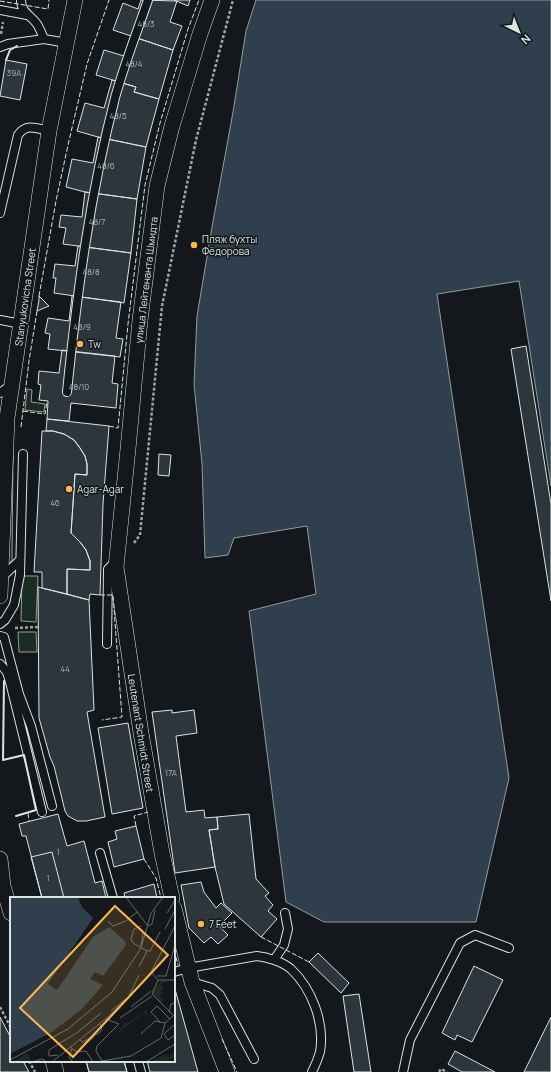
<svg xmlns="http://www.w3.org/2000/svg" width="551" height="1072" font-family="Manrope,sans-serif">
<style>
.green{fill:#1a2d24;stroke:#939e99}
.water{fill:#2f3f4d;stroke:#939e99}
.building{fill:#2c363c;stroke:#d8e6dc}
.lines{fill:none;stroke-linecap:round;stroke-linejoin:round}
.lane-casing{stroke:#d8e6dc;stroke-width:10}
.street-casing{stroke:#d8e6dc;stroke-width:16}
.path{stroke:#9da8a2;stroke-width:2.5;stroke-dasharray:3 2;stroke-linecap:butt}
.lane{stroke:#14181c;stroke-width:8}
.street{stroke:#14181c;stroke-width:15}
.fence{stroke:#d8e6dc;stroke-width:1;stroke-dasharray:5 2;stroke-linecap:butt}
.wall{stroke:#d8e6dc;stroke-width:2}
.poi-dot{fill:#ffb74d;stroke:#14181c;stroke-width:1.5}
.labels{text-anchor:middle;stroke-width:3;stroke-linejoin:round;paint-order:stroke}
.number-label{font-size:8px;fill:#adbab4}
.poi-label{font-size:10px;fill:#d8e6dc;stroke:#14181c;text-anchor:start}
.street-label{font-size:10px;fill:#d8e6dc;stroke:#14181c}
.inset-road{fill:none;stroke:#626a69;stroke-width:1}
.view{fill:#ffb74d;fill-opacity:0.15;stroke:#ffb74d;stroke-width:2}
.inset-edge{fill:none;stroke:#d8e6dc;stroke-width:2}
</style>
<rect width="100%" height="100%" fill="#14181c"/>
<path class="green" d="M27,389L32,390L31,402L45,404L44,412L25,410Z
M13,455L12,561L6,566Z
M22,576H38L36,622L21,621Z
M18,632H36L37,652H19Z"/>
<path class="water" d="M256,0H551V486L519,281L437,294L509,778L476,922H324L286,902L249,611L316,594L307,526L234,538L228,555L205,558L202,464L194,384L197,316L212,227L233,112L246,31Z"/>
<path class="building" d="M141,0L177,1L170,22L182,26L173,50L113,30L123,3L138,9Z
M174,0H190L188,6Z
M131,36L173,50L159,99L134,92L136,87L96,75L104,50L124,56Z
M6,60L27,64L20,100L0,96Z
M112,80L136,87L134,92L159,99L146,147L98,137L77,131L85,103L104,108Z
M98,137L146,147L137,199L85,192L66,187L72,159L93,163Z
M85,192L137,199L131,253L63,244L66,228L59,227L61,215L82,217Z
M78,246L131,253L124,303L54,293L56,278H53L55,264L75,266Z
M39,296L49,306L37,311L39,300Z
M72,296L121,302L116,338L123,339L120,357L48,349L50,334L45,333L48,318L69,321Z
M526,346L551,504V601L511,349Z
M62,350L115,356L112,383L118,384L116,408L71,403L69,421L47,419L48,401L39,400L41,385L38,384L39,371L59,373Z
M47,419L109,426L103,504L100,595L90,594L89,600L67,594V569L90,570V561L86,550L80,542L71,533L75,474L87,475V464L85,456L80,448L74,440L64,434L53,431H46Z
M42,431H53L64,434L74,440L80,448L85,456L87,464V475L75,474L71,533L80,542L86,550L90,561V570L67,569V594L42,588V572H34Z
M159,454L171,455L169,476L158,475Z
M38,587L89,600L94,710L87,712L105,817L86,821H77L68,816L65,811L54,766L50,757L39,718Z
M172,710V713L194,710L197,733L176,736L186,812L204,810L205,818L217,817L218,829L209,830L215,867L175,873L152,712Z
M128,723L143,808L112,814L98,728Z
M58,814L67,846L84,841L95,883L102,881L106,898H42L26,836H22L19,824Z
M249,814L256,879L269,893L265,896L273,905L268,911L277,919L261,937L224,904L215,867L209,830L218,829L217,817Z
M136,826L144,859L114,867L108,842L117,839L115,831Z
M52,852L64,898H42L31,857Z
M201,882L204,892L216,908L221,903L232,913L219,926L228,935L218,944L211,937L204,943L189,928L181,885Z
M154,884L157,898H125L124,893Z
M318,953L349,983L341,993L309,962Z
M474,966L503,980L472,1042L457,1035L455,1040L442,1033Z
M174,989H175L198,1072H150L147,1061H174Z
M359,994L371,1072H354L343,996Z
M0,1017L11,1038V1061H23L29,1072H0Z
M551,1017V1072H524Z
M455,1051L495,1072H462L448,1064Z
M86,1061H124L127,1072H89Z
M86,1061H124L127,1072H89Z"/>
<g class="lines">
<defs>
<path id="lane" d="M21,0C21,13 31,15 37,24C40,29 42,34 44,39
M0,10L27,15
M0,47L8,44L44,39L67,43
M0,213L18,135C26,123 36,128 49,131
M0,320L21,324
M67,392C77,293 90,194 115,98C124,65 137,32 148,0
M0,393L11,385
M2,577L20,560
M0,624L5,620L14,605L20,575L23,454
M0,636L4,637L19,694L31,726L52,806
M107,644L108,569L116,561
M0,664L7,672L10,682L42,812
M100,853L113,898
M274,960L284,945L288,929L285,913
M174,972L188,968L257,956C267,957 283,962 291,969C312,989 325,1023 320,1052C318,1059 315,1066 312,1072
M192,982L212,988L220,995L254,1059
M138,1061L141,1072
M403,1072L410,1040L460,943L475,935L509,948"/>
<path id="street" d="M0,596L7,418L49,131L75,0
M0,859L3,886L11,913
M172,898L162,853L141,733L116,567L128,449L140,320L157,186L172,126L200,34L212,0
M174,908L192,982L227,1072
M53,1061L56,1072"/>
</defs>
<use href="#lane" class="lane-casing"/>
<use href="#street" class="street-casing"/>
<path class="path" d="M1,34L3,22
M134,543L140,535L162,306L196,140L233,0
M15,628L38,627
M0,1007L11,1028
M29,1061L35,1072
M439,1072L441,1069L447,1072"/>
<use href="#lane" class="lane"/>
<use href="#street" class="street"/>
<path class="fence" d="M0,1L48,9L49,0
M39,296L56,201L68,145L87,64L109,0
M23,411L45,414L47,401
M109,426L118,428L128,324L145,185L160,123L188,29L199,0
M21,427L29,361L37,311
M100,595H113L122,717L102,720
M28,813L29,821
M136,826L134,816L148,812
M144,859L156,878L161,898
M261,937L309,962
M174,950L178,965
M222,1039L237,1072"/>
<path class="wall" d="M6,60L10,50L17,46
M4,681L3,760L24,755L36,810L16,816"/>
</g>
<g class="poi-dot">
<circle cx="194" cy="245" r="4"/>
<circle cx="80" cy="344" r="4"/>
<circle cx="69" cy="489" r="4"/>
<circle cx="201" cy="924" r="4"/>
</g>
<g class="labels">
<g class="number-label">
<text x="146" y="27">48/3</text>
<text x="134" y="67">48/4</text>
<text x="14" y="76">39А</text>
<text x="118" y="119">48/5</text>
<text x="106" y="169">48/6</text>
<text x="97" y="225">48/7</text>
<text x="91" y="275">48/8</text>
<text x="82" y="330">48/9</text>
<text x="79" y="390">48/10</text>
<text x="55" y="506">46</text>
<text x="65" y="672">44</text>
<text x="171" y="776">17А</text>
<text x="58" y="855">1</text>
<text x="48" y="881">1</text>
</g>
<g class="poi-label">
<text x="202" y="243">Пляж бухты<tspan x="202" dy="12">Фёдорова</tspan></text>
<text x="88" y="348">Tw</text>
<text x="77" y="493">Agar-Agar</text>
<text x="209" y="928">7 Feet</text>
</g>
<g class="street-label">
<text transform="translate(146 280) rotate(-83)" y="4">улица Лейтенанта Шмидта</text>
<text transform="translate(25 297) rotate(-82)" y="4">Stanyukovicha Street</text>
<text transform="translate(141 733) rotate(81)" y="4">Leutenant Schmidt Street</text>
</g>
</g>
<g transform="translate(10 897)">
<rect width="165" height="165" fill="#14181c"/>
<path d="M152,83L158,84L149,88L153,89L150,101L154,102L152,106L143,99L142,94ZM137,113V120L134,116L105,138L114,128L113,126L116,127ZM165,155V160L153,165H141L156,157L158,160ZM17,156L20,162L15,165H4Z" fill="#1a2d24"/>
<path d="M0,0H68L72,10L83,21L38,87L47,93L83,40L99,30L114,43L116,48L93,79L85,75L80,82L93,88L72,112L42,135L0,157Z" fill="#2f3f4d"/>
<path class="inset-road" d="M116,0L137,28M157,16L165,3M98,24L103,29L116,24L127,15M131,29L124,32L121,42L123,46L137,54H140L150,35M138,29L142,27L145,13M155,32L165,13M131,49L133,36M129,70L137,54M141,75L148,83L142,97L165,120M147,79H156L165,48M148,83H165M119,99L129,78M121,110L141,94M101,114L118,100M159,115L161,107L165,106M110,121L142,99M96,122L109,127L87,149L86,154L92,164L121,159L151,141L155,126L163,119M150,125L141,115L147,109L160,122M165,127L154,137L158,143L165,138M131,137L145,124L155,126M70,143L73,145L89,136L92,132L90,127M74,148L84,140M60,150L67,155L76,154L83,165M62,152L59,160L63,165M48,158L39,159V153L68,135L91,116M0,163L58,132L102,95L131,51L141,16L153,0M22,165L32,162L37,165M42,165L99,119L131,87L141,75L165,29M136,165L165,147"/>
<path class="view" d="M105,9L158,58L63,160L10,111Z"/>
<rect width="165" height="165" class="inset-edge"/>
</g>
<g transform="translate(519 32) rotate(137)" stroke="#14181c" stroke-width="3" paint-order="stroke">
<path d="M0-3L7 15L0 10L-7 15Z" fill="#d8e6dc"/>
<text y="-6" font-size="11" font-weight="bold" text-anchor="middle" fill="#d8e6dc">N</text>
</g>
</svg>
